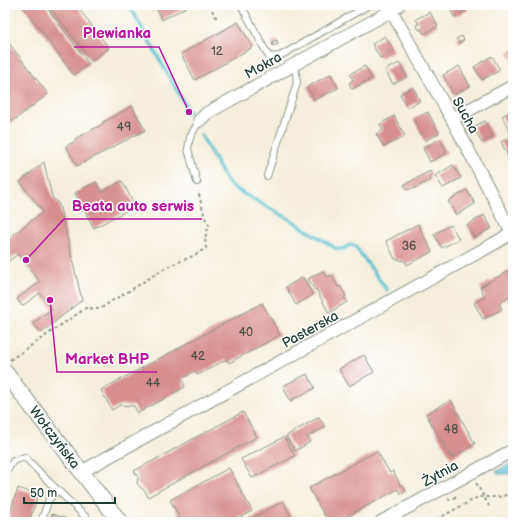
<svg xmlns="http://www.w3.org/2000/svg" width="518" height="527" font-family="'Balsamiq Sans',sans-serif">
<style>
.water{fill:#54c0cd;stroke:#3a7e80}
.lines{fill:none;stroke-linecap:round;stroke-linejoin:round}
.stream{stroke:#54c0cd;stroke-width:3.5}
.building{fill:#d78e8c}
.service-casing{stroke:#8a9688;stroke-width:8}
.minor-casing{stroke:#8a9688;stroke-width:14}
.tertiary-casing{stroke:#8a9688;stroke-width:17}
.path{stroke:#8a9688;stroke-width:2;stroke-dasharray:3 3;stroke-linecap:butt}
.service{stroke:#fff;stroke-width:6}
.minor{stroke:#fff;stroke-width:12}
.tertiary{stroke:#fff;stroke-width:15}
.labels{text-anchor:middle;stroke-width:3;stroke-linejoin:round;paint-order:stroke}
.number-label{font-size:12px;fill:#4d514a}
.street-label{font-size:14px;fill:#1f3d34;stroke:#fff}
.leader{fill:none;stroke:#b5179e;stroke-width:1.5}
.callout-dot{fill:#b5179e;stroke:#fff;stroke-width:1.5}
.callout-label{font-size:15px;text-anchor:middle;font-weight:bold;fill:#b5179e;stroke:#fff;stroke-width:3;stroke-linejoin:round;paint-order:stroke}
</style>
<rect width="100%" height="100%" fill="#fff"/>
<filter id="ink" filterUnits="userSpaceOnUse"><feTurbulence type="fractalNoise" baseFrequency=".025" numOctaves="2"/><feDisplacementMap in="SourceGraphic" scale="8" xChannelSelector="R" yChannelSelector="G"/><feConvolveMatrix kernelMatrix="1 2 1 2 8 2 1 2 1" color-interpolation-filters="sRGB"/></filter>
<filter id="wash" filterUnits="userSpaceOnUse"><feTurbulence type="fractalNoise" baseFrequency=".012" numOctaves="4" result="noise"/><feDisplacementMap in="SourceGraphic" scale="16" xChannelSelector="R" yChannelSelector="G"/><feGaussianBlur stdDeviation="0.9" result="paint"/><feColorMatrix in="noise" values="0 0 0 0 0 0 0 0 0 0 0 0 0 0 0 0 0 1.4 0 .05"/><feComposite in="paint" operator="in"/></filter>
<g filter="url(#wash)">
<rect width="100%" height="100%" fill="#f5eedd"/>
<path class="water" d="M513,462V478L510,474H498L496,471Z"/>
<g class="lines">
<path class="stream" d="M129,5L189,112
M201,135L225,178L230,185L239,191L291,220L337,249H343L350,245L355,246L387,290"/>
</g>
<g id="blocks">
<path class="building" d="M22,5H45L89,64L74,75Z
M48,5H76L109,48L91,61Z
M154,5H190L162,20Z
M448,5H465L468,10L454,17Z
M430,12L438,26L424,34L421,29L419,30L416,25L419,24L416,19Z
M238,22L253,47L195,80L181,54Z
M385,36L394,51L380,58L372,44Z
M462,36L464,40L459,43L456,39Z
M5,38L48,94L5,127Z
M277,40L278,44L273,46L272,42Z
M513,49V62L508,52Z
M492,56L500,70L482,80L474,67Z
M399,63L407,77L393,84L385,70Z
M365,66L372,79L352,89L349,83L353,80L350,74Z
M459,66L470,86L454,95L443,75Z
M331,74L338,88L314,100L307,87Z
M413,87L420,101L407,108L400,94Z
M132,106L145,130L77,166L66,146L76,141L75,139L103,124L102,123Z
M513,110V133L511,134L502,116Z
M428,112L439,133L425,141L413,119Z
M394,116L405,136L384,147L376,134L383,130L380,124Z
M485,121L493,137L482,143L473,127Z
M507,138L513,150V158L510,160L501,142Z
M440,139L447,153L430,162L423,148Z
M44,162L52,197L59,204L82,300L41,333L33,323L52,309L40,293L22,306L17,299L40,282L18,254L5,264V241L43,212L20,182Z
M453,165L461,178L443,188L435,176Z
M430,171L432,175L429,177L431,180L413,189L412,188L408,190L404,185Z
M122,181L135,206L94,228L75,193L96,182L102,192Z
M467,190L475,204L456,215L448,201Z
M484,215L492,228L474,238L467,225Z
M418,224L432,252L407,265L405,261L395,259L386,241Z
M451,225L459,239L442,248L434,234Z
M510,270L513,276V295L499,303L502,309L483,319L474,303L485,297L480,287Z
M323,271L327,277L332,275L338,287L340,286L346,296L344,297L347,302L329,313L316,289L315,290L308,279Z
M303,277L313,295L296,305L286,287Z
M262,303L280,335L229,363L227,359L198,375L195,371L182,379L185,387L138,413L134,406L120,405L112,410L101,390Z
M364,355L374,372L349,386L339,369Z
M307,374L315,388L290,401L283,386Z
M451,400L475,444L451,458L426,414Z
M243,412L257,437L148,497L145,491L140,487L137,483L138,477L134,471Z
M319,417L325,427L307,437L310,442L295,451L286,436Z
M284,437L295,456L252,478L241,459Z
M377,451L390,473L393,471L401,486L403,485L406,491L401,494L398,489L337,522H328L309,488Z
M229,468L252,511L232,522H182L170,500Z
M18,488L38,495L29,522H7Z
M283,501L294,521L292,522H246Z
M52,514L77,522H50Z"/>
</g>
</g>
<g filter="url(#ink)">
<use href="#blocks" fill-opacity="0" stroke="#8a9688" stroke-width="1"/>
<g class="lines">
<defs>
<path id="service" d="M241,5L269,57L280,56L369,5
M267,176L297,83L295,65
M197,182L188,149L190,137L199,121
M5,474L13,461L25,457L48,481L91,522
M41,522L49,499L58,490"/>
<path id="minor" d="M388,5L452,119L513,235
M452,119L513,86
M199,121L207,113L391,11L399,5
M81,472L497,242L513,232
M381,522L513,450"/>
<path id="tertiary" d="M5,372L120,522"/>
</defs>
<use href="#service" class="service-casing"/>
<use href="#minor" class="minor-casing"/>
<use href="#tertiary" class="tertiary-casing"/>
<path class="path" d="M209,5L217,19
M10,360L86,308L100,309L113,300L131,290L165,268L195,255L206,248L205,238L209,225L205,218L198,191
M476,483L489,506
M448,500L454,498L456,496
M432,522L478,497H502L513,491"/>
<use href="#service" class="service"/>
<use href="#minor" class="minor"/>
<use href="#tertiary" class="tertiary"/>
</g>
</g>
<g class="labels">
<g class="number-label">
<text x="217" y="55">12</text>
<text x="124" y="131">49</text>
<text x="409" y="250">36</text>
<text x="246" y="336">40</text>
<text x="198" y="360">42</text>
<text x="153" y="387">44</text>
<text x="451" y="433">48</text>
</g>
<g class="street-label">
<text transform="translate(263 65) rotate(-29)" y="5">Mokra</text>
<text transform="translate(466 115) rotate(61)" y="5">Sucha</text>
<text transform="translate(310 329) rotate(-29)" y="5">Pasterska</text>
<text transform="translate(55 437) rotate(53)" y="5">Wołczyńska</text>
<text transform="translate(440 473) rotate(-29)" y="5">Żytnia</text>
</g>
</g>
<path class="leader" d="M189 112L159 47H74M26 260L64 219H202M50 300L57 372H157"/>
<g class="callout-dot">
<circle cx="189" cy="112" r="4"/>
<circle cx="26" cy="260" r="4"/>
<circle cx="50" cy="300" r="4"/>
</g>
<g class="callout-label">
<text x="117" y="38">Plewianka</text>
<text x="133" y="211">Beata auto serwis</text>
<text x="107" y="364">Market BHP</text>
</g>
<rect width="518" height="527" fill="none" stroke="#fff" stroke-width="20"/>
<path d="M24 497v6h91v-6" fill="none" stroke="#1f3d34" stroke-width="2"/>
<text x="30" y="497" font-size="12" fill="#1f3d34" stroke="#ffffff" stroke-width="3" paint-order="stroke">50 m</text>
</svg>
